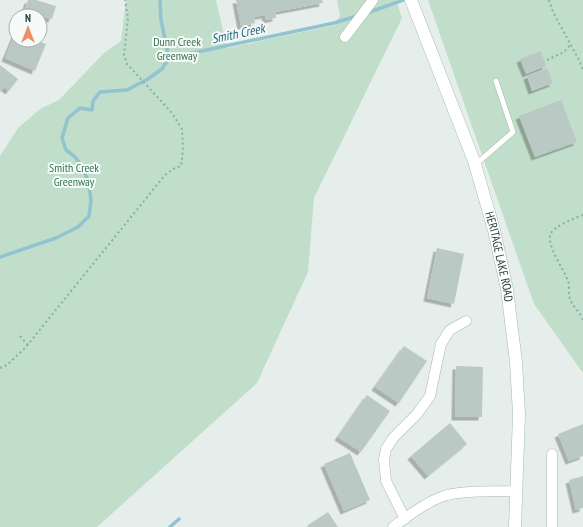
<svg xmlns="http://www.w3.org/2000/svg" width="583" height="527" font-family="'PT Sans Narrow',sans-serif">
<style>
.green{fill:#c0dec9}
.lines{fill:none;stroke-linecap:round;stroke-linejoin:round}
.stream{stroke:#91c3d0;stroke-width:3.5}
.building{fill:#bbc9c4;filter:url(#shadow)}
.lane-casing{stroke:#a8b6b2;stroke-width:6}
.street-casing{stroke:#a8b6b2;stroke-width:11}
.secondary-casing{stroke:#a4b9b3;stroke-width:13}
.path{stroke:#88b0a5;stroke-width:2;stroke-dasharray:2 3;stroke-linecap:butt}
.lane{stroke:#fff;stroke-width:5}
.street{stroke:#fff;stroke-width:10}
.secondary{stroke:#fff;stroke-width:12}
.labels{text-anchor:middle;stroke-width:4;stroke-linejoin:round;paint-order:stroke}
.park-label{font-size:12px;fill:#31754f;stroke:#f6faf8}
.street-label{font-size:12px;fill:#253f3a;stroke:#f6faf8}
.water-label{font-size:13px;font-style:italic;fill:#216679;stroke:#f6faf8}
</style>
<defs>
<filter id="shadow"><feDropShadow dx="-3.5" dy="3.5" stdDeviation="0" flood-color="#0004"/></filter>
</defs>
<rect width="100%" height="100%" fill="#e6eeeb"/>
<path class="green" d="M126,0H216L227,48L336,25L340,15L337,0H396L402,18L314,198L308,272L257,383L97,527H0V156L18,128L40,109L59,100L104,53L121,41Z
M428,0H583V373L534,304Z"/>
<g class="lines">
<path class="stream" d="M160,0L161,20L169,58
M367,13L403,0
M0,257L56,238L78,227L89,216L91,201L89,185L83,167L74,156L66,150L62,138L68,118L80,108L92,110L93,101L100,92L127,90L148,79L162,69L169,58L334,23L357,16
M170,527L179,519"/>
</g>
<path class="building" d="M28,0H36L56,6L52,19L39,16H23Z
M236,0H322L323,3L275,12L276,18L266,20L265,15L254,17L255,23L241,26Z
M16,32V40H36L46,44L35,71L5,58Z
M541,51L546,66L526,74L520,59Z
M0,65L18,79L9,91L4,87L0,92Z
M547,68L553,83L532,91L527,76Z
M561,100L577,142L535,157L519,116Z
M437,248L464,254L454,304L427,298Z
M404,346L427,361L399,403L375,387Z
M456,366L483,367L482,417H455Z
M367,395L390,411L361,452L338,437Z
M450,423L467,444L428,476L411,456Z
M583,424V456L569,461L558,434Z
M350,453L370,500L344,511L324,464Z
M583,476V508L576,510L569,480Z
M328,512L338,527H310L308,525Z"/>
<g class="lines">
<defs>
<path id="lane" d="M476,164L513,132L496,81"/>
<path id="street" d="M345,37L373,0
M405,519L386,481L384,460L386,449L393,438L417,414L430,396L441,344L450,330L466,321
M393,527C408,516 429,500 447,495C469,490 493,492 516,491
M552,527V454"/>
<g id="secondary">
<path id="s1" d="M411,0L474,161L494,230L507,289L516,362L519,414L515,527"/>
</g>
</defs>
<use href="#lane" class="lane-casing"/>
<use href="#street" class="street-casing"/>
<use href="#secondary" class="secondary-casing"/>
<path class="path" d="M549,0L553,12L579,60L583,70
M547,60L564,52L570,45
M583,215C575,218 555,226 551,233C545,244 564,269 568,281C570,286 568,294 570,299C573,307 580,312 583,320
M20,336L28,345
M0,368L7,365L25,348L165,175L173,169L181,166L183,151L182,129L172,113L127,64L124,55L128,18L125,0"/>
<use href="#lane" class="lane"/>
<use href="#street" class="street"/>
<use href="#secondary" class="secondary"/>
</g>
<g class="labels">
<g class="park-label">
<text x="177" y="46">Dunn Creek<tspan x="177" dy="14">Greenway</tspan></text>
<text x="74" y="172">Smith Creek<tspan x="74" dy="14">Greenway</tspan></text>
</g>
<g class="street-label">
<text dy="4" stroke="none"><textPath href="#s1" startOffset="272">HERITAGE LAKE ROAD</textPath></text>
</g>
<g class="water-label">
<text transform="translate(238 33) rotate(-12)" y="5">Smith Creek</text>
</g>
</g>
<g transform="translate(28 28)"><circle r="19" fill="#f6faf8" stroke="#a2afac"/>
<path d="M0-3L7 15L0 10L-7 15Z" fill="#eb8e66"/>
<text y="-6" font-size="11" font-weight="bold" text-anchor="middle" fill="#253f3a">N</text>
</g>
</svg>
